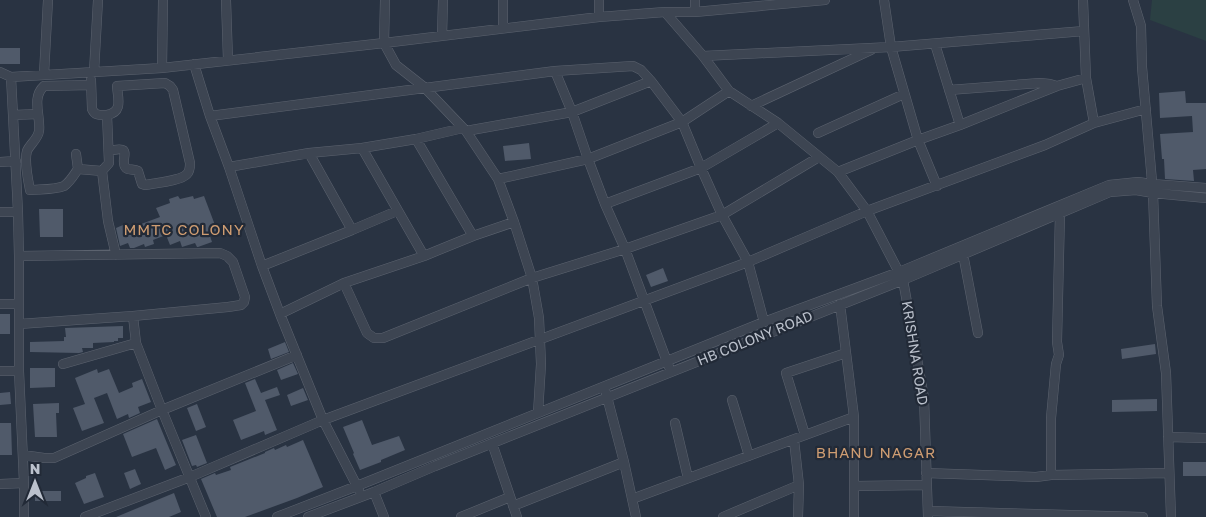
<svg xmlns="http://www.w3.org/2000/svg" width="1206" height="517" font-family="'Golos Text',sans-serif">
<style>
.green{fill:#2b4043}
.building{fill:#505a6a}
.lines{fill:none;stroke-linecap:round;stroke-linejoin:round}
.minor-casing{stroke:#5c636f;stroke-width:10}
.minor{stroke:#3d4552;stroke-width:9}
.labels{text-anchor:middle;stroke-width:4.5;stroke-linejoin:round;paint-order:stroke}
.street-label{font-size:14px;fill:#bbc1cc;stroke:#222a37}
.neighbourhood-label{font-size:15px;letter-spacing:1px;fill:#cf9d72;stroke:#222a37}
</style>
<rect width="100%" height="100%" fill="#293342"/>
<path class="green" d="M1152,0H1206V41L1150,20Z"/>
<path class="building" d="M0,48H20V64H0Z
M1185,91L1186,103H1206V169L1193,170L1194,181L1165,179L1164,159H1162L1160,134L1193,132L1192,116L1160,118L1159,93Z
M529,143L531,159L505,161L503,146Z
M178,196L180,199L193,196L194,199L204,196L218,233L210,236L212,242L198,247H197L195,243L182,247L180,241L170,245L166,235L153,240L154,244L145,247L144,244L134,248H130L128,243L120,246L116,228L123,225L125,230L160,217L156,208L170,203L169,199Z
M39,209H63V237H40Z
M663,268L668,281L651,287L646,275Z
M0,314H10V334H0Z
M123,326V338H118V341H114V342L93,343V348H82L83,352L79,353L30,352V342L64,341V337H66L65,328Z
M285,342L289,352L271,359L268,349Z
M1155,344L1156,354L1122,359L1121,349Z
M293,363L298,374L281,380L277,370Z
M30,368H55V387L30,388Z
M97,369L98,373L109,369L119,393L133,387L132,383L142,379L151,402L138,407L140,413L129,418L128,414L117,419L107,393L94,398L104,423L82,431L73,408L85,404L75,378Z
M255,379L261,393L277,387L280,395L265,400L277,430L265,435L264,431L241,440L233,420L256,411L245,383Z
M303,388L308,400L291,406L287,395Z
M10,392L11,404L0,405V393Z
M1157,399V411L1112,412V400Z
M59,403V413H56L57,437H35L33,404Z
M197,404L206,427L196,431L187,408Z
M157,419L176,465L165,470L156,448L132,457L123,434Z
M362,420L372,445L399,436L405,450L381,460V462L360,470L353,454L354,453L343,427Z
M0,423H11L12,455H0Z
M196,435L207,463L197,467L196,465L192,466L182,440Z
M303,440L323,487L297,498L245,517H217L201,479L215,473L216,475L231,470L230,467L265,453V452L274,448L275,450L286,445L287,447Z
M1183,462H1206V476H1183Z
M135,469L141,484L130,489L124,473Z
M95,473L104,497L84,504L75,483L86,478V476Z
M35,491H61V501H35Z
M174,493L181,512L169,517H116Z"/>
<g class="lines">
<defs>
<path id="minor" d="M226,0L228,60
M385,0L384,43L396,65L424,87L466,131L498,179L514,222L532,278L539,318L541,364L538,413
M503,0V28
M599,0V17
M884,0L891,47L918,140L937,186
M1133,0L1141,26L1142,67L1153,193L1157,306L1166,373L1171,517
M665,12L703,56L729,91L778,123L838,172L867,211L903,280L924,398L928,517
M695,12V0
M442,36L443,0
M935,44L960,125
M703,56L891,47L1084,31
M194,64L210,116L229,167L262,266L280,314L323,420L359,490
M162,68L163,0
M555,71L572,112L588,159L605,204L625,249L669,367
M0,72L11,77L18,212L19,256V371L24,483V517
M94,72L98,0
M44,74L48,0
M11,77L162,68L384,43L599,17L665,12H695L825,0
M949,90L1040,83L1050,84L1057,86
M751,106L871,50
M13,115L38,114
M107,115C123,112 118,99 117,86L165,83L170,86L173,90L190,163C190,167 190,171 187,174C181,181 154,183 145,185L142,184L138,171C134,169 128,170 126,168C118,160 136,144 109,151
M210,116L555,71L633,66L641,70L651,81L682,122L701,168L722,215L748,262L764,322
M1094,123L1146,109
M466,131L572,112L651,81
M818,133L904,94
M416,139L473,236
M362,148L424,256
M309,153L352,230L397,211
M76,154L78,169L102,171L109,163L107,115C100,115 95,116 92,109L91,80
M0,162L16,161
M229,167L309,153L362,148L416,139L463,128
M78,169C74,175 70,182 64,186C55,190 40,189 30,190C28,180 24,161 27,151C30,144 38,139 39,131C41,116 31,98 44,86L91,85
M102,171L108,221L116,255
M838,172L918,140L960,125L1057,86L1086,78
M498,179L588,159L682,122L729,91
M605,204L701,168L778,123
M0,212H18
M963,254L978,333
M262,266L352,230
M344,283L367,333L374,338H383L532,278L625,249L722,215L819,157
M0,304H19
M840,304L854,417
M280,314L344,283L424,256L473,236L514,222
M133,316L136,343
M19,324L133,316L228,307L241,305L244,302L245,297L233,262L227,256L220,253L19,256
M63,364L136,343L162,410L206,517
M0,371H19
M606,393L624,462L636,517
M732,400L749,456
M675,423L688,478
M805,435L786,373L846,353
M1168,437L1206,438
M794,440L799,485L798,517
M492,443L517,517
M23,455L44,458H54L162,410L297,355
M926,473L1036,477L1051,475L1169,473
M1051,475V418L1056,364L1059,355L1057,342L1060,213
M0,484L24,483
M374,492L384,517
M632,499L854,417V486
M513,506L624,462
M929,511L1143,517
M85,517L190,477L323,420L748,262L867,211L1045,145L1094,123L1086,78L1083,0
M277,517L357,486L764,322L899,272L1109,185L1138,182L1152,184L1206,188
M308,517L374,492L435,466L903,280L1110,192L1136,190L1153,193L1206,198
M461,517L510,497
M723,517L799,485
M854,517V486L926,485"/>
</defs>
<use href="#minor" class="minor-casing"/>
<use href="#minor" class="minor"/>
</g>
<g class="labels">
<g class="street-label">
<text transform="translate(755 338) rotate(-22)" y="5">HB COLONY ROAD</text>
<text transform="translate(915 353) rotate(81)" y="5">KRISHNA ROAD</text>
</g>
<g class="neighbourhood-label">
<text x="184" y="235">MMTC COLONY</text>
<text x="876" y="458">BHANU NAGAR</text>
</g>
</g>
<g transform="translate(35 482)" stroke="#222a37" stroke-width="4" paint-order="stroke">
<path d="M0-4L9 19L0 12L-9 19Z" fill="#bbc1cc"/>
<text y="-8" font-size="14" font-weight="bold" text-anchor="middle" fill="#bbc1cc">N</text>
</g>
</svg>
